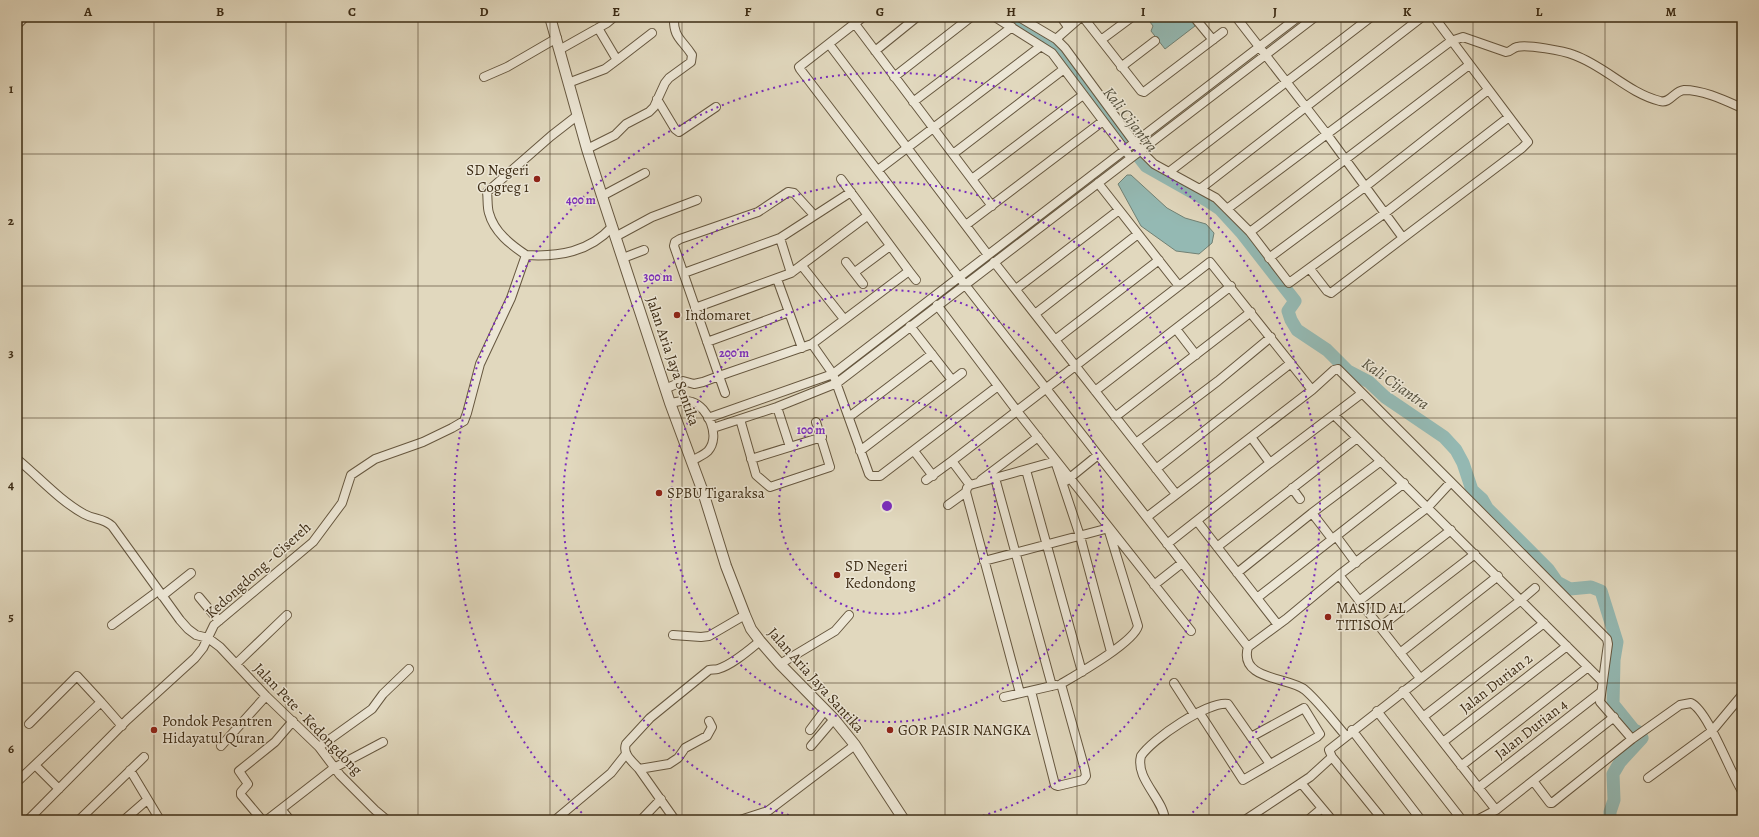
<svg xmlns="http://www.w3.org/2000/svg" width="1759" height="837" font-family="Alegreya,serif">
<style>
.water{fill:#94b9b3;stroke:#718174}
.lines{fill:none;stroke-linecap:round;stroke-linejoin:round}
.river{stroke:#94b9b3;stroke-width:13}
.minor-casing{stroke:#66573f;stroke-width:10}
.tertiary-casing{stroke:#66573f;stroke-width:12}
.minor{stroke:#ece6d5;stroke-width:8}
.tertiary{stroke:#ece6d5;stroke-width:10}
.grid{fill:none;stroke:#3d2c15;stroke-width:1;stroke-opacity:0.55}
.ring{fill:none;stroke:#7b2cbf;stroke-width:2;stroke-dasharray:2 4}
.poi-dot{fill:#8f2418;stroke:#ece6d5;stroke-width:1.5}
.labels{text-anchor:middle;stroke-width:3;stroke-linejoin:round;paint-order:stroke}
.poi-label{font-size:15px;fill:#3d2c15;stroke:#ece6d5;text-anchor:start}
.street-label{font-size:15px;fill:#3d2c15;stroke:#ece6d5}
.water-label{font-size:16px;font-style:italic;fill:#534f3c;stroke:#ece6d5}
.centre{fill:#7b2cbf;stroke:#ece6d5;stroke-width:2}
.ring-label{font-size:12px;text-anchor:middle;font-weight:bold;fill:#7b2cbf;stroke:#ece6d5;stroke-width:3;stroke-linejoin:round;paint-order:stroke}
.neatline{fill:none;stroke:#3d2c15;stroke-width:1.5}
.grid-label{font-size:13px;text-anchor:middle;font-weight:bold;fill:#3d2c15}
</style>
<rect width="100%" height="100%" fill="#e1d8be"/>
<filter id="stains"><feTurbulence type="fractalNoise" baseFrequency=".005" numOctaves="4"/><feColorMatrix values="0 0 0 0 .2 0 0 0 0 .09 0 0 0 0 .02 0 0 0 .5 -.17"/></filter>
<radialGradient id="worn" r=".72"><stop offset=".6" stop-color="#630" stop-opacity="0"/><stop offset="1" stop-color="#630" stop-opacity=".3"/></radialGradient>
<path class="water" d="M1152,17H1189L1195,26L1165,49L1151,31L1153,26L1150,22Z
M1127,175H1131L1167,208L1185,218L1206,224L1214,233L1212,243L1199,254L1176,251L1141,226L1118,184Z"/>
<g class="lines">
<path class="river" d="M1006,17L1036,34L1059,53L1146,166L1208,201L1220,209L1241,232L1295,301L1288,311L1291,320L1297,330L1327,350L1348,371L1369,382L1385,397L1444,437L1456,450L1463,463L1472,490L1482,499L1487,508L1548,569L1557,582L1570,589L1591,587L1601,591L1617,642L1614,660L1613,704L1634,730L1639,732L1642,738L1620,762L1613,774L1614,800L1610,812V820"/>
<defs>
<path id="minor" d="M863,17L799,67L800,69L959,277L1248,647L1286,619L1339,575L1428,507L1451,482
M995,17L1052,53L1128,154
M1019,17L1056,39L1065,48L1140,150L1154,164L1216,198L1250,232L1289,283L1385,213L1509,117
M1061,17L1068,27
M1083,17L1141,91L1144,92L1223,32
M1194,17L1213,40
M1236,17L1326,133L1403,238L1331,293L1327,291L1310,269
M855,24L992,206
M17,25L25,17
M598,28L617,60L652,33
M1056,39L1081,17
M1101,40L1132,17
M829,44L988,255
M559,50L607,23L613,18L612,17
M875,51L917,17
M1121,67L1155,41
M484,77L507,67L557,38
M894,77L971,17
M568,83L605,69L617,60
M657,99L675,129L679,132L716,107
M913,102L1012,27
M587,149L615,135L626,124L649,112L654,107L665,83L669,78L691,62L692,55C682,39 673,38 674,17
M953,154L1064,69
M878,170L1041,46
M1169,172L1371,17
M841,179L909,271L812,344L833,374L869,474L871,476H880L998,386
M972,179L1083,95
M1098,183L1179,286
M1200,189L1422,17
M602,196L645,173
M1227,209L1451,41L1463,37L1506,52C1511,52 1512,48 1517,47C1527,44 1564,51 1574,55C1605,66 1628,93 1660,101C1670,104 1674,91 1684,90C1703,90 1724,100 1742,108
M966,225L1103,121
M1250,232L1469,65
M615,237L652,217L697,200
M780,238L791,273
M1403,238L1522,148L1528,142L1434,17
M526,255C559,257 589,252 612,227
M623,258L644,250
M1269,258L1366,186L1488,90
M846,262L863,284
M994,262L1176,494
M802,266L844,319
M909,271L916,280
M855,272L890,246
M684,273L780,238L851,192
M777,279L802,348
M1016,289L1119,210
M937,305L1017,411L1191,631
M695,308L791,273L867,216
M1035,314L1138,234
M910,326L952,380
M1176,329L1196,355
M1055,340L1159,260
M707,342L789,312
M812,344L719,376L674,246L675,242L680,239L758,212L788,192L794,193L814,215
M665,389L683,381L694,384L703,382L719,376L725,393
M1095,391L1231,286
M670,403C677,402 685,399 692,402C708,407 721,436 708,451C704,455 696,458 692,461
M777,407L790,447
M1334,415L1602,681
M849,417L932,354
M1115,417L1251,312
M708,418L833,374L1298,17
M740,419L756,475L770,487L830,467L816,422
M713,428L777,407L837,383L1315,17
M1251,437L1270,463
M1136,443L1218,381L1271,337
M860,451L962,373
M914,451L933,476
M17,459C39,477 59,500 84,514C95,520 103,518 112,526L180,620L188,629L196,635L208,638L220,647L266,696L319,747L340,775L375,810L387,820
M751,459L822,437
M952,461L970,485L1056,461
M1056,464L1080,536L1111,652
M1156,469L1291,363
M1026,470L1082,672
M995,478L1052,686
M926,480L952,461L1210,262L1312,390
M981,480L1038,437
M1066,481L1098,455
M970,485L967,488L966,492L1020,693
M1292,488L1300,499
M948,505L966,492
M1312,513L1329,535
M1147,517L1312,390L1334,370L1338,369L1451,482L1607,639L1608,644L1600,702L1632,739L1552,803H1550L1534,782
M1197,521L1278,625
M1336,536L1356,563
M1167,544L1270,463L1361,394
M1217,547L1357,438
M984,561L1109,528
M1237,573L1312,513L1381,461
M1339,575L1420,678
M1154,585L1182,563
M162,596L191,573
M199,597L219,621
M1257,598L1404,483
M1359,601L1451,530
M112,625L158,591
M1380,627L1475,554
M673,635L701,637L709,636L745,615
M1248,647C1238,681 1291,677 1305,690C1320,703 1333,721 1346,736
M1400,653L1498,576
M236,664L287,615
M780,664L835,631L849,615
M1174,683L1194,714
M1031,691L1055,785L1058,786L1083,780L1086,776L1085,770L1061,684C1078,674 1134,642 1138,626L1108,528
M1403,691L1496,810
M1004,697L1056,685
M101,702L122,726
M1377,711L1462,820
M1199,712L1243,780L1317,737L1320,734L1304,708L1251,737
M1423,717L1544,623
M709,721L712,727L707,736L685,748L678,758L669,764L639,769C633,762 622,754 626,744L650,718L709,670C712,669 715,670 718,669C732,665 749,650 760,641
M810,730L825,710
M1352,730L1421,820
M1632,739L1680,705L1691,703C1708,711 1730,772 1742,791
M1443,742L1567,646
M221,746L266,696
M811,746L834,719
M319,747L372,709L383,694L409,669
M35,765L59,789
M1461,766L1588,667
M639,769L675,820
M130,770L160,820
M1648,778L1712,731L1742,695
M17,782L101,702L77,676L29,724
M1301,783L1332,820
M1478,788L1601,692
M281,809L290,820
M28,820L127,720L195,658L203,648L214,625L313,542L342,503L351,475L375,459L423,442L452,428L464,421L467,413L480,364L511,298L526,255C511,245 494,232 489,213C487,207 488,199 487,192L551,136L578,115
M79,820L144,757
M124,820L147,800
M262,820L241,795V792L248,784L239,771L275,742L293,721
M267,820L334,768L383,742
M555,820L611,773L626,754
M641,820L661,799
M740,820L768,811L855,745
M1165,820C1163,798 1135,779 1141,756C1152,739 1208,701 1228,704L1270,764
M1245,820L1310,777L1332,757
M1308,820L1321,809
M1383,820L1332,757L1329,750L1521,600L1535,588
M1477,820L1496,810L1614,717"/>
<path id="tertiary" d="M550,17L587,149L602,196L670,403L703,492L726,566L745,615L751,629L760,641L780,664L834,719L855,745L904,820"/>
</defs>
<use href="#minor" class="minor-casing"/>
<use href="#tertiary" class="tertiary-casing"/>
<use href="#minor" class="minor"/>
<use href="#tertiary" class="tertiary"/>
</g>
<path class="grid" d="M154,17V820M286,17V820M418,17V820M550,17V820M682,17V820M814,17V820M945,17V820M1077,17V820M1209,17V820M1341,17V820M1473,17V820M1605,17V820M17,154H1742M17,286H1742M17,418H1742M17,551H1742M17,683H1742"/>
<g class="ring">
<circle cx="887" cy="506" r="108"/>
<circle cx="887" cy="506" r="216"/>
<path d="M806 820A324 324 0 1 1 968 820"/>
<path d="M586 817A433 433 0 1 1 1188 817"/>
</g>
<g class="poi-dot">
<circle cx="537" cy="179" r="4"/>
<circle cx="677" cy="315" r="4"/>
<circle cx="659" cy="493" r="4"/>
<circle cx="837" cy="575" r="4"/>
<circle cx="1328" cy="617" r="4"/>
<circle cx="154" cy="730" r="4"/>
<circle cx="890" cy="730" r="4"/>
</g>
<g class="labels">
<g class="poi-label">
<text x="529" y="175" text-anchor="end">SD Negeri<tspan x="529" dy="17">Cogreg 1</tspan></text>
<text x="685" y="320">Indomaret</text>
<text x="667" y="498">SPBU Tigaraksa</text>
<text x="845" y="571">SD Negeri<tspan x="845" dy="17">Kedondong</tspan></text>
<text x="1336" y="613">MASJID AL<tspan x="1336" dy="17">TITISOM</tspan></text>
<text x="162" y="726">Pondok Pesantren<tspan x="162" dy="17">Hidayatul Quran</tspan></text>
<text x="898" y="735">GOR PASIR NANGKA</text>
</g>
<g class="street-label">
<text transform="translate(673 361) rotate(71)" y="5">Jalan Aria Jaya Sentika</text>
<text transform="translate(258 570) rotate(-42)" y="5">Kedongdong - Cisereh</text>
<text transform="translate(816 680) rotate(48)" y="5">Jalan Aria Jaya Santika</text>
<text transform="translate(1496 683) rotate(-38)" y="5">Jalan Durian 2</text>
<text transform="translate(308 719) rotate(46)" y="5">Jalan Pete - Kedongdong</text>
<text transform="translate(1531 729) rotate(-38)" y="5">Jalan Durian 4</text>
</g>
<g class="water-label">
<text transform="translate(1131 119) rotate(52)" y="6">Kali Cijantra</text>
<text transform="translate(1396 383) rotate(35)" y="6">Kali Cijantra</text>
</g>
</g>
<circle cx="887" cy="506" r="6" class="centre"/>
<g class="ring-label">
<text x="581" y="204">400 m</text>
<text x="658" y="281">300 m</text>
<text x="734" y="357">200 m</text>
<text x="811" y="434">100 m</text>
</g>
<rect width="1759" height="837" fill="none" stroke="#e1d8be" stroke-width="44"/>
<rect x="22" y="22" width="1715" height="793" class="neatline"/>
<g class="grid-label">
<text x="88" y="16">A</text>
<text x="220" y="16">B</text>
<text x="352" y="16">C</text>
<text x="484" y="16">D</text>
<text x="616" y="16">E</text>
<text x="748" y="16">F</text>
<text x="880" y="16">G</text>
<text x="1011" y="16">H</text>
<text x="1143" y="16">I</text>
<text x="1275" y="16">J</text>
<text x="1407" y="16">K</text>
<text x="1539" y="16">L</text>
<text x="1671" y="16">M</text>
<text x="11" y="93">1</text>
<text x="11" y="225">2</text>
<text x="11" y="357">3</text>
<text x="11" y="489">4</text>
<text x="11" y="621">5</text>
<text x="11" y="753">6</text>
</g>
<rect width="100%" height="100%" filter="url(#stains)"/>
<rect width="100%" height="100%" fill="url(#worn)"/>
</svg>
